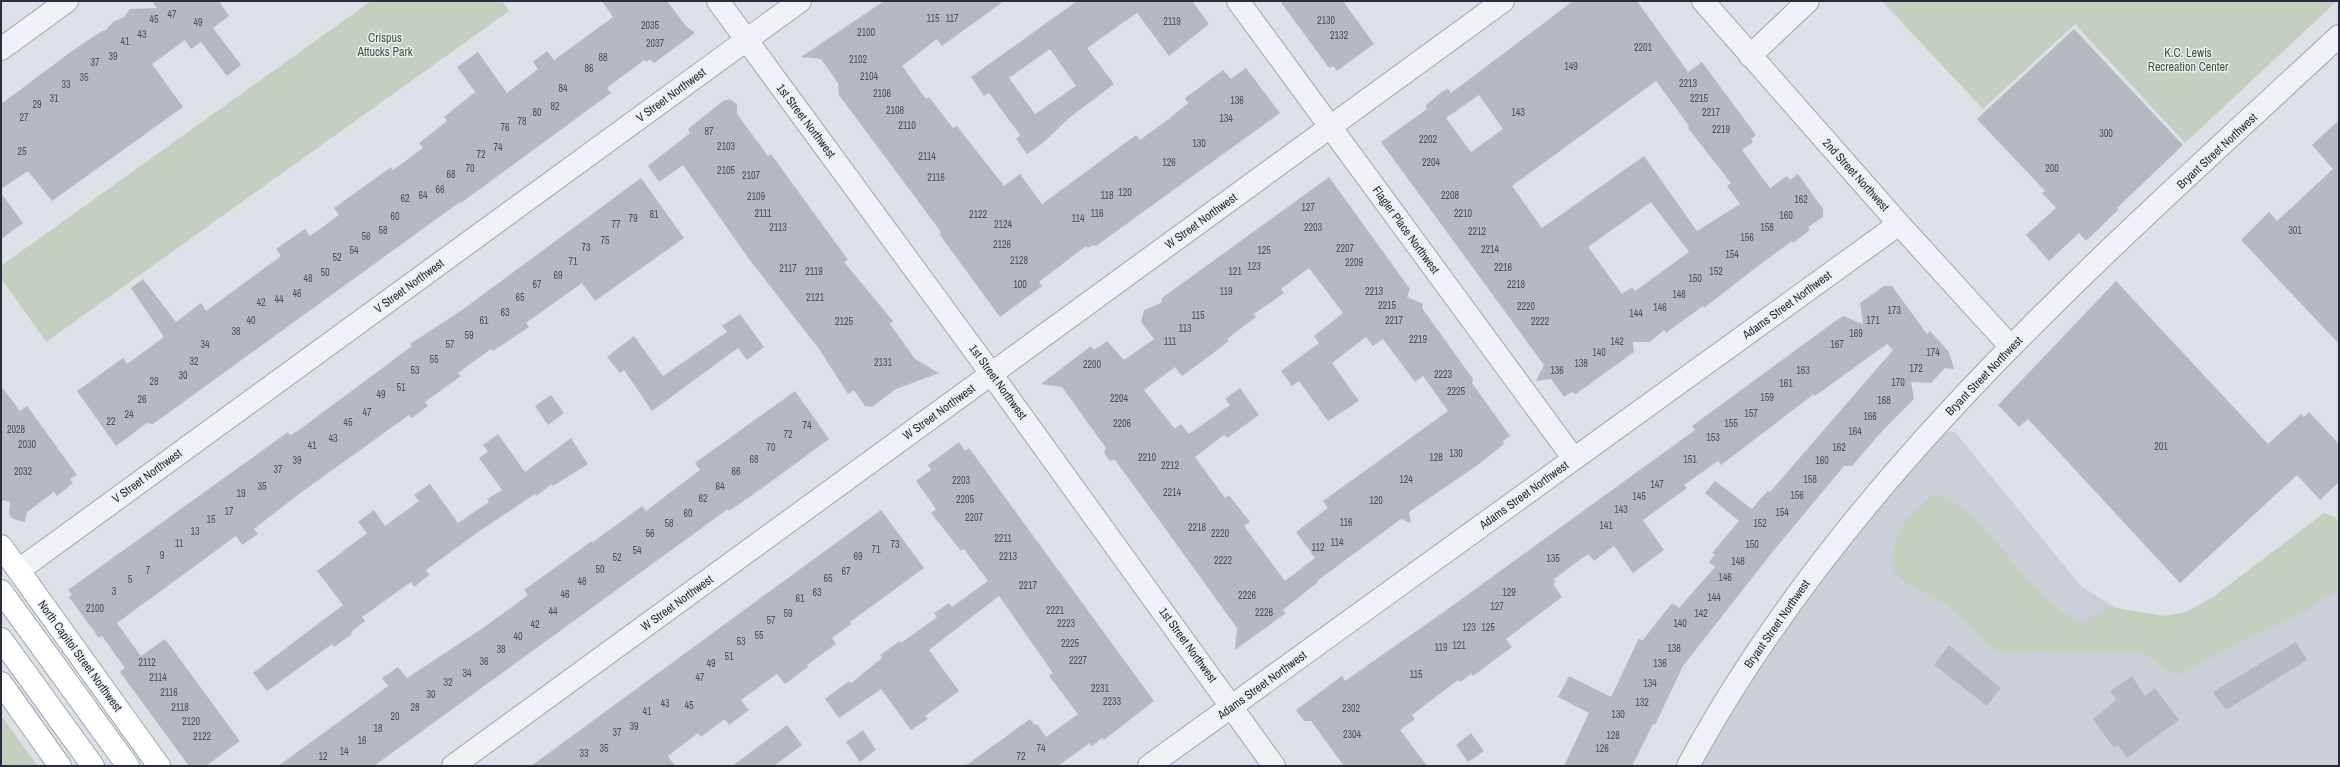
<svg xmlns="http://www.w3.org/2000/svg" width="2340" height="767" font-family="'Archivo Narrow',sans-serif">
<style>
.built{fill:#cbcfd7}
.green{fill:#c3cfbf}
.building{fill:#b5bac2;fill-rule:evenodd}
.lines{fill:none;stroke-linecap:round;stroke-linejoin:round}
.minor-casing{stroke:#a3a7af;stroke-width:24}
.tertiary-casing{stroke:#a3a7af;stroke-width:24}
.primary-casing{stroke:#9da5b1;stroke-width:24}
.minor{stroke:#eff1f5;stroke-width:22}
.tertiary{stroke:#eff1f5;stroke-width:22}
.primary{stroke:#fff;stroke-width:22}
.labels{text-anchor:middle;stroke-width:3;stroke-linejoin:round;paint-order:stroke}
.number-label{font-size:10px;fill:#4b515d}
.park-label{font-size:12px;fill:#3b5636;stroke:#eceff4}
.street-label{font-size:12px;fill:#282e3b;stroke:#eceff4}
</style>
<rect width="100%" height="100%" fill="#dde0e6"/>
<path class="built" d="M1932,431L1955,432L2081,586L2169,642L2339,558V766H1698L1779,620Z"/>
<path class="green" d="M371,1H502L509,11L46,342L1,278V266Z
M1882,1H2337L2185,143L2075,24L1983,109Z
M1934,494C1946,495 1953,501 1963,509C2000,538 2041,609 2083,622L2110,607L2164,616L2186,612L2213,597L2324,513L2335,517L2339,522V589L2300,615L2250,637L2182,673C2159,675 2159,659 2141,653L2037,651L2006,654L1990,647L1945,604L1903,581L1892,568C1893,531 1906,516 1934,494Z
M1,716L4,720L38,766H1Z"/>
<path class="building" d="M152,1H219L229,16L213,28L241,65L227,76L201,42L191,49L185,40L152,64L183,107L52,201L28,171L1,189V104L72,51L102,31H105L113,22L124,17L130,9L157,8Z
M602,1H667L686,26L695,33L654,63L650,59L646,62L644,60L607,88L611,93L461,203L460,202L189,398L153,424L147,423L116,446L77,391L123,358L127,364L164,337L131,288L143,279L176,322L201,303L206,311L281,256L276,249L305,229L310,236L339,215L334,208L391,167L393,170L423,148L419,143L447,121L444,117L475,92L457,67L478,52L507,93L538,69L533,62L547,51L554,60L613,17Z
M884,1H1004L942,46L937,39L902,66L926,99L929,97L953,128L957,126L1004,186L1020,174L1042,204L1136,135L1140,140L1170,118L1188,103L1185,98L1223,70L1231,79L1246,68L1280,113L1096,246L1093,245L1088,248L1086,246L1039,282L1042,286L1000,317L940,235L941,232L839,95L838,83L821,59L801,57Z
M1077,1H1192L1209,24L1169,56L1137,13L1087,48L1114,84L1069,118L1043,143L1027,154L1016,139L1020,135L989,93L984,96L971,77ZM1050,49L1076,86L1035,114L1009,78Z
M1280,1H1343L1374,44L1337,71L1333,66L1329,68Z
M1573,1H1637L1688,72L1702,62L1756,135L1751,139L1753,142L1742,150L1770,188L1787,176L1790,180L1798,174L1823,209V217L1808,227L1810,230L1793,243L1792,241L1758,266L1704,308L1703,306L1666,333L1664,330L1650,342H1633L1634,352L1576,394L1571,392L1564,397L1551,379L1536,381L1544,365L1381,142L1427,109L1425,106L1443,91L1448,89L1451,93ZM1656,81L1689,126L1688,128L1731,183L1727,186L1740,204L1697,231L1644,156L1542,228L1512,186ZM1479,95L1503,129L1471,152L1446,118ZM1651,202L1689,252L1635,291L1632,287L1622,294L1588,247Z
M2074,29L2183,145L2117,208L2119,209L2086,241L2079,233L2049,261L2026,235L2056,208L2042,193L2045,191L1977,119Z
M730,99L737,104V114L768,156L771,154L848,260L844,262L893,321L890,324L915,359L939,373L896,389L872,407L865,406L854,390L848,394L819,349L749,259L683,165L659,182L648,166L690,133L688,129L723,101Z
M2339,120V344L2241,240L2269,212L2277,221L2333,169L2312,145Z
M1329,177L1410,289L1407,297L1423,304L1422,308L1473,379L1472,383L1510,436L1503,441L1504,444L1479,464L1409,512L1411,523L1401,519L1317,581L1318,582L1283,610L1286,613L1235,650L1237,628L1156,516L1115,460L1110,461L1104,453L1106,448L1062,387L1041,384L1091,346L1094,350L1107,341L1124,360L1154,339L1141,322L1144,310L1161,303L1162,298ZM1309,268L1343,313L1314,336L1319,343L1281,371L1292,386L1299,381L1328,421L1359,401L1332,363L1366,337L1373,346L1383,339L1415,382L1423,376L1448,411L1323,501L1328,508L1296,532L1315,558L1285,581L1244,526L1250,522L1229,495L1225,498L1195,457L1224,435L1227,438L1259,415L1240,388L1225,399L1230,405L1189,434L1181,424L1175,429L1144,390L1175,367L1182,376L1200,363L1229,341L1227,339L1256,317L1254,314L1284,293L1281,289Z
M641,178L684,238L595,301L582,283L526,323L529,327L493,351L491,349L458,373L461,376L425,402L428,406L412,418L409,415L299,494L254,529L258,534L242,545L236,536L117,623L141,656L165,639L240,741L206,766H189L120,672L125,668L102,636L99,638L69,597L72,595L68,590L288,432L290,435L299,430L412,346L410,344L462,310Z
M1,193L23,223L1,239Z
M2116,281L2268,444L2301,414L2304,417L2309,412L2339,444V482L2320,500L2297,475L2180,583L2028,419L2019,427L1998,405Z
M1884,286H1892L1927,334L1930,331L1949,352L1954,369L1945,368L1931,383L1911,382L1914,399L1884,429L1852,466H1844L1774,550L1683,666L1655,725L1653,724L1632,766H1564L1589,713L1558,697L1569,676L1611,697L1639,638L1642,641L1672,603L1679,608L1715,567L1709,562L1715,555L1712,553L1739,521L1705,493L1715,481L1752,509L1760,499L1768,491L1770,492L1893,350L1887,344L1815,396L1814,394L1721,465L1718,461L1684,485L1687,488L1643,520L1664,550L1633,573L1614,546L1594,561L1588,554L1554,579L1556,582L1553,584L1562,597L1506,639L1512,647L1473,676L1471,674L1460,682L1458,680L1412,715L1415,719L1400,730L1427,766H1344L1311,721H1304L1296,710L1342,676L1345,681L1445,611L1695,430L1692,426L1834,322L1843,316L1863,324L1860,303Z
M740,314L764,347L747,360L738,348L652,411L624,370L620,373L607,357L634,336L663,376L727,332L722,326Z
M1,386L20,411L27,406L77,475L70,479L73,483L57,496L54,492L27,512L25,522L13,519L9,514L10,502L1,500Z
M795,391L829,439L765,486L729,511L728,509L374,766H278L388,686L382,678L398,667L407,678L483,628L528,595L524,590L592,541L593,542L642,506L646,511L680,485L700,470L695,463Z
M551,395L564,413L548,425L535,406Z
M498,434L525,472L571,438L588,464L553,486L552,484L536,496L535,494L481,530L426,570L429,575L414,587L411,582L362,617L365,621L351,632L352,634L334,647L332,644L267,691L253,673L343,605L317,571L367,533L358,522L374,510L385,526L419,501L414,495L430,484L458,523L489,502L487,499L502,490L479,458L488,452L483,445Z
M959,442L965,451L969,448L1154,701L1104,740L1102,738L1092,746L1090,743L1058,766H965L1030,719L1035,725L1037,724L1046,737L1078,714L1049,676L1053,673L999,596L929,650L959,691L925,716L928,719L911,730L881,689L839,718L825,699L849,681L851,683L882,658L880,655L900,641L901,643L937,617L934,613L949,603L952,607L988,581L964,549L961,551L931,513L936,509L916,481L931,470L928,465Z
M881,510L924,568L850,622L851,624L832,638L836,644L807,665L808,667L785,684L777,674L741,700L749,710L729,725L725,719L701,737L698,733L668,756L675,766H531Z
M2296,642L2307,660L2226,710L2213,692Z
M1949,645L2001,688L1987,706L1934,665Z
M2132,676L2145,696L2155,688L2179,720L2127,758L2118,745L2114,748L2093,719L2116,700L2110,691Z
M787,725L802,745L774,766H732Z
M863,730L876,750L860,762L846,742Z
M1471,733L1484,751L1468,762L1456,745Z"/>
<g class="lines">
<defs>
<path id="minor" d="M1238,1L1574,459
M1703,1L1899,224L2011,347
M1,49L67,1
M1750,56L1808,1
M19,570L800,1
M453,766L1503,1
M1149,766L1899,224
M1688,766C1844,477 2102,257 2339,36"/>
<path id="tertiary" d="M718,1L979,357L1274,766"/>
<path id="primary" d="M1,546L159,766
M1,591L128,766
M1,639L93,766
M1,683L60,766"/>
</defs>
<use href="#minor" class="minor-casing"/>
<use href="#tertiary" class="tertiary-casing"/>
<use href="#primary" class="primary-casing"/>
<use href="#minor" class="minor"/>
<use href="#tertiary" class="tertiary"/>
<use href="#primary" class="primary"/>
</g>
<g class="labels">
<g class="number-label">
<text x="172" y="18">47</text>
<text x="933" y="22">115</text>
<text x="952" y="22">117</text>
<text x="154" y="23">45</text>
<text x="1326" y="24">2130</text>
<text x="1172" y="25">2119</text>
<text x="198" y="26">49</text>
<text x="650" y="29">2035</text>
<text x="866" y="36">2100</text>
<text x="142" y="38">43</text>
<text x="1339" y="39">2132</text>
<text x="125" y="45">41</text>
<text x="655" y="47">2037</text>
<text x="1643" y="51">2201</text>
<text x="113" y="60">39</text>
<text x="603" y="61">88</text>
<text x="858" y="63">2102</text>
<text x="95" y="66">37</text>
<text x="1571" y="70">149</text>
<text x="589" y="72">86</text>
<text x="869" y="80">2104</text>
<text x="84" y="81">35</text>
<text x="1688" y="87">2213</text>
<text x="66" y="88">33</text>
<text x="563" y="92">84</text>
<text x="882" y="97">2106</text>
<text x="54" y="102">31</text>
<text x="1699" y="102">2215</text>
<text x="1237" y="104">136</text>
<text x="37" y="108">29</text>
<text x="555" y="110">82</text>
<text x="895" y="114">2108</text>
<text x="537" y="116">80</text>
<text x="1518" y="116">143</text>
<text x="1711" y="116">2217</text>
<text x="24" y="121">27</text>
<text x="1226" y="122">134</text>
<text x="522" y="125">78</text>
<text x="907" y="129">2110</text>
<text x="505" y="131">76</text>
<text x="1721" y="133">2219</text>
<text x="709" y="135">87</text>
<text x="2106" y="137">300</text>
<text x="1428" y="143">2202</text>
<text x="1199" y="147">130</text>
<text x="726" y="150">2103</text>
<text x="498" y="151">74</text>
<text x="22" y="155">25</text>
<text x="481" y="158">72</text>
<text x="927" y="160">2114</text>
<text x="1169" y="166">126</text>
<text x="1431" y="166">2204</text>
<text x="470" y="172">70</text>
<text x="2052" y="172">200</text>
<text x="726" y="174">2105</text>
<text x="451" y="178">68</text>
<text x="751" y="179">2107</text>
<text x="936" y="181">2116</text>
<text x="440" y="193">66</text>
<text x="1125" y="196">120</text>
<text x="423" y="199">64</text>
<text x="1107" y="199">118</text>
<text x="1450" y="199">2208</text>
<text x="756" y="200">2109</text>
<text x="405" y="202">62</text>
<text x="1801" y="203">162</text>
<text x="1308" y="211">127</text>
<text x="763" y="217">2111</text>
<text x="1097" y="217">116</text>
<text x="1463" y="217">2210</text>
<text x="654" y="218">81</text>
<text x="978" y="218">2122</text>
<text x="1786" y="219">160</text>
<text x="395" y="220">60</text>
<text x="633" y="222">79</text>
<text x="1078" y="222">114</text>
<text x="616" y="228">77</text>
<text x="1003" y="228">2124</text>
<text x="778" y="231">2113</text>
<text x="1313" y="231">2203</text>
<text x="1767" y="231">158</text>
<text x="383" y="234">58</text>
<text x="2295" y="234">301</text>
<text x="1477" y="235">2212</text>
<text x="366" y="240">56</text>
<text x="1747" y="241">156</text>
<text x="605" y="244">75</text>
<text x="1002" y="248">2126</text>
<text x="586" y="251">73</text>
<text x="1345" y="252">2207</text>
<text x="1490" y="253">2214</text>
<text x="354" y="254">54</text>
<text x="1264" y="254">125</text>
<text x="1732" y="258">154</text>
<text x="337" y="261">52</text>
<text x="1019" y="264">2128</text>
<text x="573" y="265">71</text>
<text x="1354" y="266">2209</text>
<text x="1254" y="270">123</text>
<text x="1503" y="271">2216</text>
<text x="788" y="272">2117</text>
<text x="814" y="275">2119</text>
<text x="1235" y="275">121</text>
<text x="1716" y="275">152</text>
<text x="325" y="276">50</text>
<text x="558" y="279">69</text>
<text x="308" y="282">48</text>
<text x="1695" y="282">150</text>
<text x="537" y="288">67</text>
<text x="1020" y="288">100</text>
<text x="1516" y="288">2218</text>
<text x="1226" y="295">119</text>
<text x="1374" y="295">2213</text>
<text x="297" y="297">46</text>
<text x="1679" y="298">148</text>
<text x="520" y="301">65</text>
<text x="815" y="301">2121</text>
<text x="279" y="303">44</text>
<text x="261" y="306">42</text>
<text x="1387" y="309">2215</text>
<text x="1526" y="310">2220</text>
<text x="1660" y="311">146</text>
<text x="1894" y="314">173</text>
<text x="505" y="316">63</text>
<text x="1636" y="317">144</text>
<text x="1198" y="319">115</text>
<text x="251" y="324">40</text>
<text x="484" y="324">61</text>
<text x="1394" y="324">2217</text>
<text x="1873" y="324">171</text>
<text x="844" y="325">2125</text>
<text x="1540" y="325">2222</text>
<text x="1185" y="332">113</text>
<text x="236" y="335">38</text>
<text x="1856" y="337">169</text>
<text x="469" y="339">59</text>
<text x="1418" y="343">2219</text>
<text x="1170" y="345">111</text>
<text x="1617" y="345">142</text>
<text x="205" y="348">34</text>
<text x="450" y="348">57</text>
<text x="1837" y="348">167</text>
<text x="1599" y="356">140</text>
<text x="1933" y="356">174</text>
<text x="434" y="363">55</text>
<text x="194" y="365">32</text>
<text x="883" y="366">2131</text>
<text x="1581" y="367">138</text>
<text x="1092" y="368">2200</text>
<text x="1916" y="372">172</text>
<text x="415" y="374">53</text>
<text x="1557" y="374">136</text>
<text x="1803" y="374">163</text>
<text x="1443" y="378">2223</text>
<text x="183" y="379">30</text>
<text x="154" y="385">28</text>
<text x="1898" y="386">170</text>
<text x="1786" y="387">161</text>
<text x="401" y="391">51</text>
<text x="1456" y="395">2225</text>
<text x="381" y="398">49</text>
<text x="1767" y="401">159</text>
<text x="1119" y="402">2204</text>
<text x="142" y="403">26</text>
<text x="1884" y="404">168</text>
<text x="367" y="416">47</text>
<text x="1751" y="417">157</text>
<text x="129" y="418">24</text>
<text x="1870" y="420">166</text>
<text x="111" y="425">22</text>
<text x="348" y="426">45</text>
<text x="1122" y="427">2206</text>
<text x="1731" y="427">155</text>
<text x="807" y="429">74</text>
<text x="16" y="433">2028</text>
<text x="1855" y="435">164</text>
<text x="788" y="438">72</text>
<text x="1713" y="441">153</text>
<text x="333" y="442">43</text>
<text x="27" y="448">2030</text>
<text x="312" y="449">41</text>
<text x="2161" y="450">201</text>
<text x="771" y="451">70</text>
<text x="1839" y="451">162</text>
<text x="1456" y="457">130</text>
<text x="1147" y="461">2210</text>
<text x="1436" y="461">128</text>
<text x="754" y="463">68</text>
<text x="1690" y="463">151</text>
<text x="297" y="464">39</text>
<text x="1822" y="464">160</text>
<text x="1170" y="469">2212</text>
<text x="278" y="473">37</text>
<text x="23" y="475">2032</text>
<text x="736" y="475">66</text>
<text x="1406" y="483">124</text>
<text x="1810" y="483">158</text>
<text x="961" y="484">2203</text>
<text x="1657" y="488">147</text>
<text x="262" y="490">35</text>
<text x="720" y="490">64</text>
<text x="1172" y="496">2214</text>
<text x="241" y="497">19</text>
<text x="1797" y="499">156</text>
<text x="1639" y="500">145</text>
<text x="703" y="502">62</text>
<text x="965" y="503">2205</text>
<text x="1376" y="504">120</text>
<text x="1621" y="513">143</text>
<text x="229" y="515">17</text>
<text x="1782" y="516">154</text>
<text x="688" y="517">60</text>
<text x="974" y="521">2207</text>
<text x="211" y="523">15</text>
<text x="1346" y="526">116</text>
<text x="669" y="527">58</text>
<text x="1760" y="527">152</text>
<text x="1606" y="529">141</text>
<text x="1197" y="531">2218</text>
<text x="195" y="535">13</text>
<text x="650" y="537">56</text>
<text x="1220" y="537">2220</text>
<text x="1003" y="542">2211</text>
<text x="1337" y="546">114</text>
<text x="179" y="547">11</text>
<text x="895" y="548">73</text>
<text x="1752" y="548">150</text>
<text x="1318" y="551">112</text>
<text x="876" y="553">71</text>
<text x="637" y="554">54</text>
<text x="162" y="559">9</text>
<text x="858" y="560">69</text>
<text x="1008" y="560">2213</text>
<text x="617" y="561">52</text>
<text x="1553" y="562">135</text>
<text x="1223" y="564">2222</text>
<text x="1738" y="565">148</text>
<text x="600" y="573">50</text>
<text x="148" y="574">7</text>
<text x="846" y="575">67</text>
<text x="1725" y="581">146</text>
<text x="828" y="582">65</text>
<text x="130" y="583">5</text>
<text x="582" y="585">48</text>
<text x="1028" y="589">2217</text>
<text x="114" y="595">3</text>
<text x="817" y="596">63</text>
<text x="1509" y="596">129</text>
<text x="565" y="598">46</text>
<text x="1247" y="599">2226</text>
<text x="1714" y="601">144</text>
<text x="800" y="602">61</text>
<text x="1497" y="610">127</text>
<text x="95" y="612">2100</text>
<text x="1055" y="614">2221</text>
<text x="553" y="615">44</text>
<text x="1264" y="616">2228</text>
<text x="788" y="617">59</text>
<text x="1701" y="617">142</text>
<text x="771" y="624">57</text>
<text x="1066" y="627">2223</text>
<text x="1680" y="627">140</text>
<text x="535" y="628">42</text>
<text x="1469" y="631">123</text>
<text x="1488" y="631">125</text>
<text x="759" y="639">55</text>
<text x="518" y="640">40</text>
<text x="741" y="645">53</text>
<text x="1070" y="647">2225</text>
<text x="1459" y="649">121</text>
<text x="1441" y="651">119</text>
<text x="1674" y="652">138</text>
<text x="501" y="653">38</text>
<text x="729" y="660">51</text>
<text x="1078" y="664">2227</text>
<text x="484" y="665">36</text>
<text x="147" y="666">2112</text>
<text x="711" y="667">49</text>
<text x="1660" y="667">136</text>
<text x="467" y="677">34</text>
<text x="1416" y="678">115</text>
<text x="158" y="681">2114</text>
<text x="700" y="681">47</text>
<text x="448" y="686">32</text>
<text x="1650" y="687">134</text>
<text x="1100" y="692">2231</text>
<text x="169" y="696">2116</text>
<text x="431" y="698">30</text>
<text x="1112" y="705">2233</text>
<text x="1642" y="706">132</text>
<text x="665" y="707">43</text>
<text x="689" y="709">45</text>
<text x="180" y="711">2118</text>
<text x="415" y="711">28</text>
<text x="1351" y="712">2302</text>
<text x="647" y="715">41</text>
<text x="1618" y="718">130</text>
<text x="395" y="720">20</text>
<text x="191" y="725">2120</text>
<text x="634" y="730">39</text>
<text x="378" y="732">18</text>
<text x="617" y="736">37</text>
<text x="1352" y="738">2304</text>
<text x="1613" y="739">128</text>
<text x="202" y="740">2122</text>
<text x="362" y="744">16</text>
<text x="604" y="752">35</text>
<text x="1041" y="752">74</text>
<text x="1602" y="752">126</text>
<text x="344" y="755">14</text>
<text x="584" y="757">33</text>
<text x="323" y="760">12</text>
<text x="1021" y="760">72</text>
</g>
<g class="park-label">
<text x="385" y="42">Crispus<tspan x="385" dy="14">Attucks Park</tspan></text>
<text x="2188" y="57">K.C. Lewis<tspan x="2188" dy="14">Recreation Center</tspan></text>
</g>
<g class="street-label">
<text transform="translate(671 95) rotate(-36)" y="4">V Street Northwest</text>
<text transform="translate(806 121) rotate(53)" y="4">1st Street Northwest</text>
<text transform="translate(2217 151) rotate(-43)" y="4">Bryant Street Northwest</text>
<text transform="translate(1856 175) rotate(48)" y="4">2nd Street Northwest</text>
<text transform="translate(1201 221) rotate(-36)" y="4">W Street Northwest</text>
<text transform="translate(1406 230) rotate(54)" y="4">Flagler Place Northwest</text>
<text transform="translate(409 286) rotate(-36)" y="4">V Street Northwest</text>
<text transform="translate(1787 305) rotate(-36)" y="4">Adams Street Northwest</text>
<text transform="translate(1984 376) rotate(-46)" y="4">Bryant Street Northwest</text>
<text transform="translate(998 382) rotate(54)" y="4">1st Street Northwest</text>
<text transform="translate(939 412) rotate(-36)" y="4">W Street Northwest</text>
<text transform="translate(147 476) rotate(-36)" y="4">V Street Northwest</text>
<text transform="translate(1524 495) rotate(-36)" y="4">Adams Street Northwest</text>
<text transform="translate(677 603) rotate(-36)" y="4">W Street Northwest</text>
<text transform="translate(1777 624) rotate(-55)" y="4">Bryant Street Northwest</text>
<text transform="translate(1188 645) rotate(54)" y="4">1st Street Northwest</text>
<text transform="translate(80 656) rotate(54)" y="4">North Capitol Street Northwest</text>
<text transform="translate(1262 685) rotate(-36)" y="4">Adams Street Northwest</text>
</g>
</g>
<rect width="2340" height="767" fill="none" stroke="#282e3b" stroke-width="4"/>
</svg>
